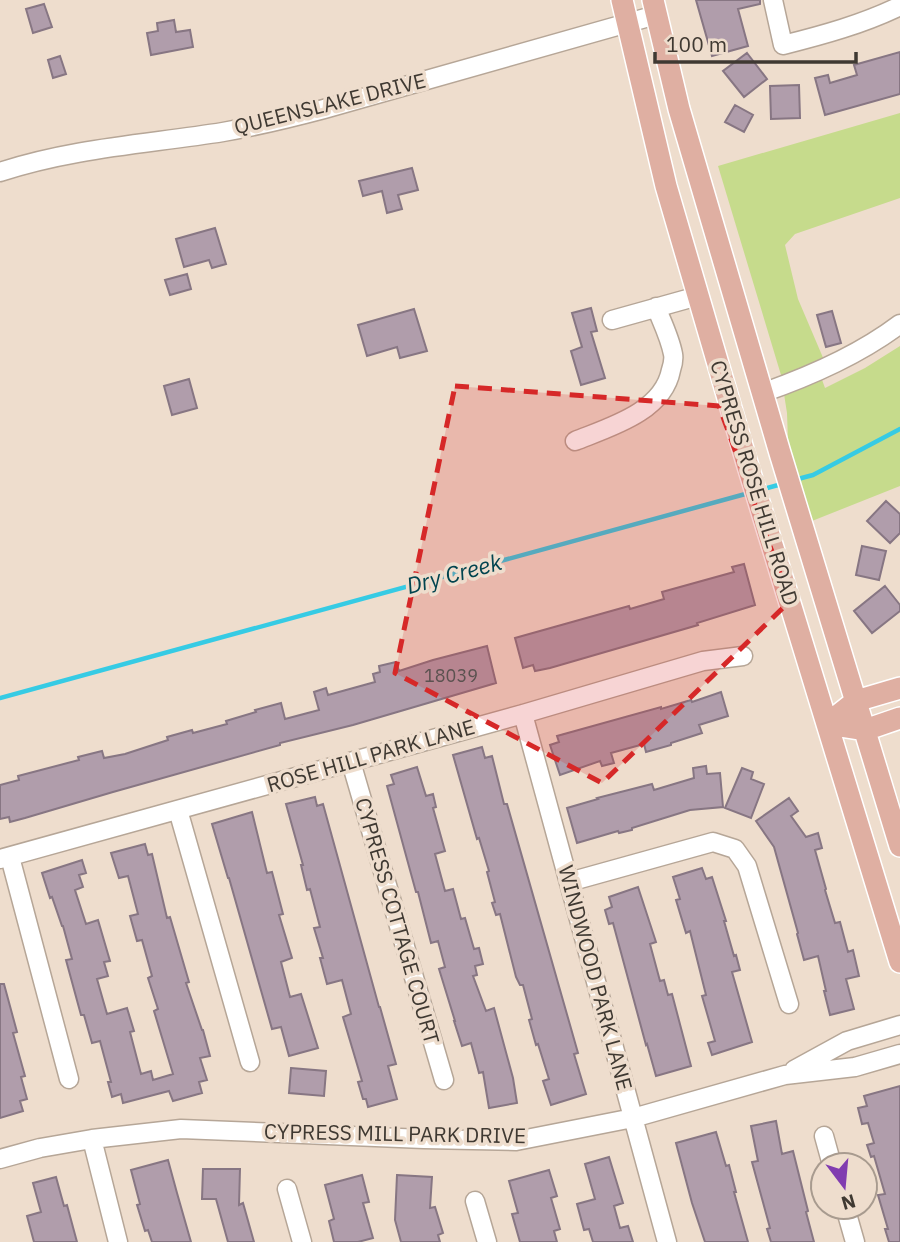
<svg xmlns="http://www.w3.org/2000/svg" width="900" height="1242" font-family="'IBM Plex Sans',sans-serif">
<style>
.green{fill:#c6db8c}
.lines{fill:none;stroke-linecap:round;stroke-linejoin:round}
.stream{stroke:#36cbe4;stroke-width:4.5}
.building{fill:#b09dab;stroke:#877683;stroke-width:2}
.minor-casing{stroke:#b6a697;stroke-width:21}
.major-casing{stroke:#fff;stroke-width:24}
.minor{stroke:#fff;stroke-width:18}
.major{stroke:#dfafa2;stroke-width:21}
.marked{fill:#d62828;fill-opacity:0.2;stroke:#d62828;stroke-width:5;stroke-dasharray:14 9;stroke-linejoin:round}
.labels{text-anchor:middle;stroke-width:7;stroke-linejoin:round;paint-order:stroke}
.number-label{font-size:18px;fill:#5b5250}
.street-label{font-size:21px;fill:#3f3932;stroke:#eeddcd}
.water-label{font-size:23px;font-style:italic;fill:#01444f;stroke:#eeddcd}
</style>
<rect width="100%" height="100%" fill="#eeddcd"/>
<path class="green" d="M900,113V198L795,234L785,245L798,299L824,360L817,366L825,388L865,368L900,346V486L812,521L788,441L787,413L781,375L718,166Z"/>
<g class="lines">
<path class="stream" d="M794,480L813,475L900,429
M760,490L782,484
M0,698L749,493"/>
</g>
<path class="building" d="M696,0H760V4L738,9L748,46L712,56Z
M44,4L52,27L33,33L26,9Z
M174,20L176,32L190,30L193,47L151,55L147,33L158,31L157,23Z
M900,52V94L825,115L815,78L828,75L830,83L857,75L854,65Z
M747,53L767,79L744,97L723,71Z
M60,56L66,74L53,78L48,60Z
M799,85L800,118L771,119L770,86Z
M735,105L753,115L744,132L725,122Z
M412,168L418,190L398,195L402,209L387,213L382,191L363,196L359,181Z
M215,228L226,264L212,268L209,260L184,267L176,239Z
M187,274L191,289L170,295L165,280Z
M591,308L597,331L591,332L605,378L581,385L571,351L582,347L572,313Z
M414,309L427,351L400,358L397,347L367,356L358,325Z
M832,311L841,343L826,347L817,315Z
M189,379L197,408L172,415L164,386Z
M886,501L900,514V533L890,543L867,521Z
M862,546L886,551L879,580L856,575Z
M744,564L755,605L697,623L698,625L550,668L535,671L533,665L523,668L515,638L629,606L630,609L664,599L662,592L734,572L732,567Z
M885,586L900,605V611L872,633L854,611Z
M487,646L496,683L353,725L280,743V745L113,792L25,818L10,822L9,817L0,819V785L19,780L18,776L79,760L78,757L102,751L104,758L125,754L168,740L167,737L192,730L193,733L227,724L226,721L256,712L255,710L281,703L285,719L319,710L314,692L326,688L328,695L375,682L373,674L380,672L379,666L396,662L399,671L433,660Z
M721,692L728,716L699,725L702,733L671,743V745L646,752L644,744L611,753L614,763L602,766L600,761L560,775L550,745L559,742L557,736L661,707V709L691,700L692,702Z
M482,747L485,758L492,756L504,804H507L578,1053L574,1054L586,1094L551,1105L543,1081L549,1079L538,1044L536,1045L529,1020L532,1019L523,985H520L516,977L500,914L496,915L492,903L495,902L487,872L489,871L479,838L477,839L453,755Z
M706,766L707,774L720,773L723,807L690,810L632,828V830L619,833L618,831L577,843L567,808L598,799L597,798L652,784L654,790L694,778L693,768Z
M417,767L426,796L433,794L436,807L433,808L445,851L435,854L445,891L453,889L461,919L465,918L474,949L479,948L483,964L475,966L477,975L473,976L486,1011L494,1008L513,1078L517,1103L489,1108L483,1072L479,1073L471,1043L462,1046L454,1021H455L439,969L445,967L438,941L431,943L418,892H416L387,786L394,784L391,775Z
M742,768L753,772L751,779L764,784L751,818L725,808Z
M315,797L317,806L323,804L379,1007H380L396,1064L388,1066L397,1099L368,1107L366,1099H363L358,1082L362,1081L343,1017L351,1014L342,980L327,984L320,958H323L314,928L320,927L310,889L307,890L301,865H303L286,804Z
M789,798L798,811L791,816L806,837L818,833L822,848L815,850L826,889L825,890L835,923L840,922L848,952L853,950L859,976L846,979L854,1009L830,1015L824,991H826L818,956L804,960L797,934L798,933L774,847L756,821Z
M252,812L267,873L272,872L283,914L279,915L292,958L281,962L290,997L301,994L318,1048L289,1056L281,1027L272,1029L229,878H228L212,824Z
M145,844L148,855L152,854L167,918L170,917L189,982L186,983L202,1030H203L210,1056L200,1058L207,1080L199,1082L202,1093L173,1101L169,1091L123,1103L121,1094L112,1097L108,1082H111L100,1041L92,1043L84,1015H81L66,960L72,959L63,926H62L52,897L50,898L42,873L82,860L86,873L79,875L83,887L75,890L86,924L98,920L110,961L104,962L108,976L97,979L107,1014L127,1008L134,1031L130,1032L141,1074L151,1071L153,1080L173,1074L154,1011L158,1009L148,978L152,976L142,940L137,941L130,916L138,914L128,876L119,878L111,853Z
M702,868L706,879L712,877L726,921H724L734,956L736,955L740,970L732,972L752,1042L712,1055L708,1043L715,1041L702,996L706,995L690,931L686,933L676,900L680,899L673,877Z
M638,887L656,942L650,944L660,981L664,980L668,995L672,994L691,1066L656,1076L647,1044L646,1045L613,923L609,924L605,910L612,907L609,897Z
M0,984H4L17,1032L13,1033L25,1076L21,1077L27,1099L20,1101L23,1111L0,1118Z
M291,1068L326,1071L324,1096L289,1093Z
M900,1086V1242H889L885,1229H888L878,1195L885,1194L874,1156L871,1157L867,1145L874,1143L868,1123L862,1124L858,1108L867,1106L864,1096Z
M776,1121L782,1154L793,1151L808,1211L806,1212L814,1242H771L767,1229L770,1228L752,1162L758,1161L751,1126Z
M716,1132L726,1166L729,1165L736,1192H734L748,1242H705L692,1203L676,1143Z
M609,1157L623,1203L614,1206L620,1228L628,1226L633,1242H593L589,1229L584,1230L577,1204L595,1199L585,1164Z
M168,1160L177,1193L191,1242H152L148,1230L145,1231L137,1205L140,1204L131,1170Z
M203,1169H240L239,1205L243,1203L254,1242H228L216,1199H202Z
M549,1170L557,1196L551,1198L560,1229L554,1231L557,1242H520L512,1214L518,1213L509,1181Z
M362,1175L369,1202L363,1203L373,1238L358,1242H334L329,1221L334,1219L325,1185Z
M397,1175L432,1177L430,1208L435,1207L443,1233L438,1235L440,1242H401L395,1220Z
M56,1177L64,1206L67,1205L77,1242H34L27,1216L41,1212L33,1183Z"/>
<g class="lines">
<defs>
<path id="minor" d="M773,0L783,45C823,35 863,24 900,6
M0,172C73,148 148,144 223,132C257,126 290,118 324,109L656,15
M612,320L698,296
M762,393C811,376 859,355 900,324
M575,441C610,427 663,412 671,370C673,364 674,359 673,354C670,338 662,322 656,307
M523,714L667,1242
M351,762L444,1080
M178,810L250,1062
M10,857L69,1079
M0,859L523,714L703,661L743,656
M569,882L713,842L735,849L747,866L789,1004
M794,1070L847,1041L900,1025
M824,1136L832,1165
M92,1139L118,1242
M0,1159L40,1148L92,1139L181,1129L424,1139L516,1141L633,1118L785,1075L855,1067L900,1054
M287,1189L302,1242
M475,1201L487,1242
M845,1207L855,1242"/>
<path id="major" d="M622,0L666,186L747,463L900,962
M653,0L679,109L780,453L900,846
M827,724L856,701L900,688
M827,724L865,730L900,718"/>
</defs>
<use href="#minor" class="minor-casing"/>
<use href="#major" class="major-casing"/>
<use href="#minor" class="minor"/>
<use href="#major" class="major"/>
</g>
<path class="marked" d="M455,386L719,406L790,601L602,783L395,673Z"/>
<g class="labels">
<g class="number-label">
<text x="451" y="682">18039</text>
</g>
<g class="street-label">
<text transform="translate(330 104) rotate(-14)" y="7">QUEENSLAKE DRIVE</text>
<text transform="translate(754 483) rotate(73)" y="7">CYPRESS ROSE HILL ROAD</text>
<text transform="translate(371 756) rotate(-16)" y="7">ROSE HILL PARK LANE</text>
<text transform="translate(397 921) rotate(74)" y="7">CYPRESS COTTAGE COURT</text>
<text transform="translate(595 978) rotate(75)" y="7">WINDWOOD PARK LANE</text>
<text transform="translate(395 1134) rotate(1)" y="7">CYPRESS MILL PARK DRIVE</text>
</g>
<g class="water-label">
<text transform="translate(454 574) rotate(-15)" y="8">Dry Creek</text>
</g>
</g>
<g transform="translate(844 1186) rotate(164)"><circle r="33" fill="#eeddcd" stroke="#a89b8f" stroke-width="2"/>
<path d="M0-5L12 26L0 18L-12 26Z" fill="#813cb0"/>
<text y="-10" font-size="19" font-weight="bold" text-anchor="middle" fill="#3f3932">N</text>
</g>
<path d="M655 52v10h201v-10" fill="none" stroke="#3f3932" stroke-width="3.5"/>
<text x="666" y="52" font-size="21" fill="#3f3932" stroke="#eeddcd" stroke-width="5" paint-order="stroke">100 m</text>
</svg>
